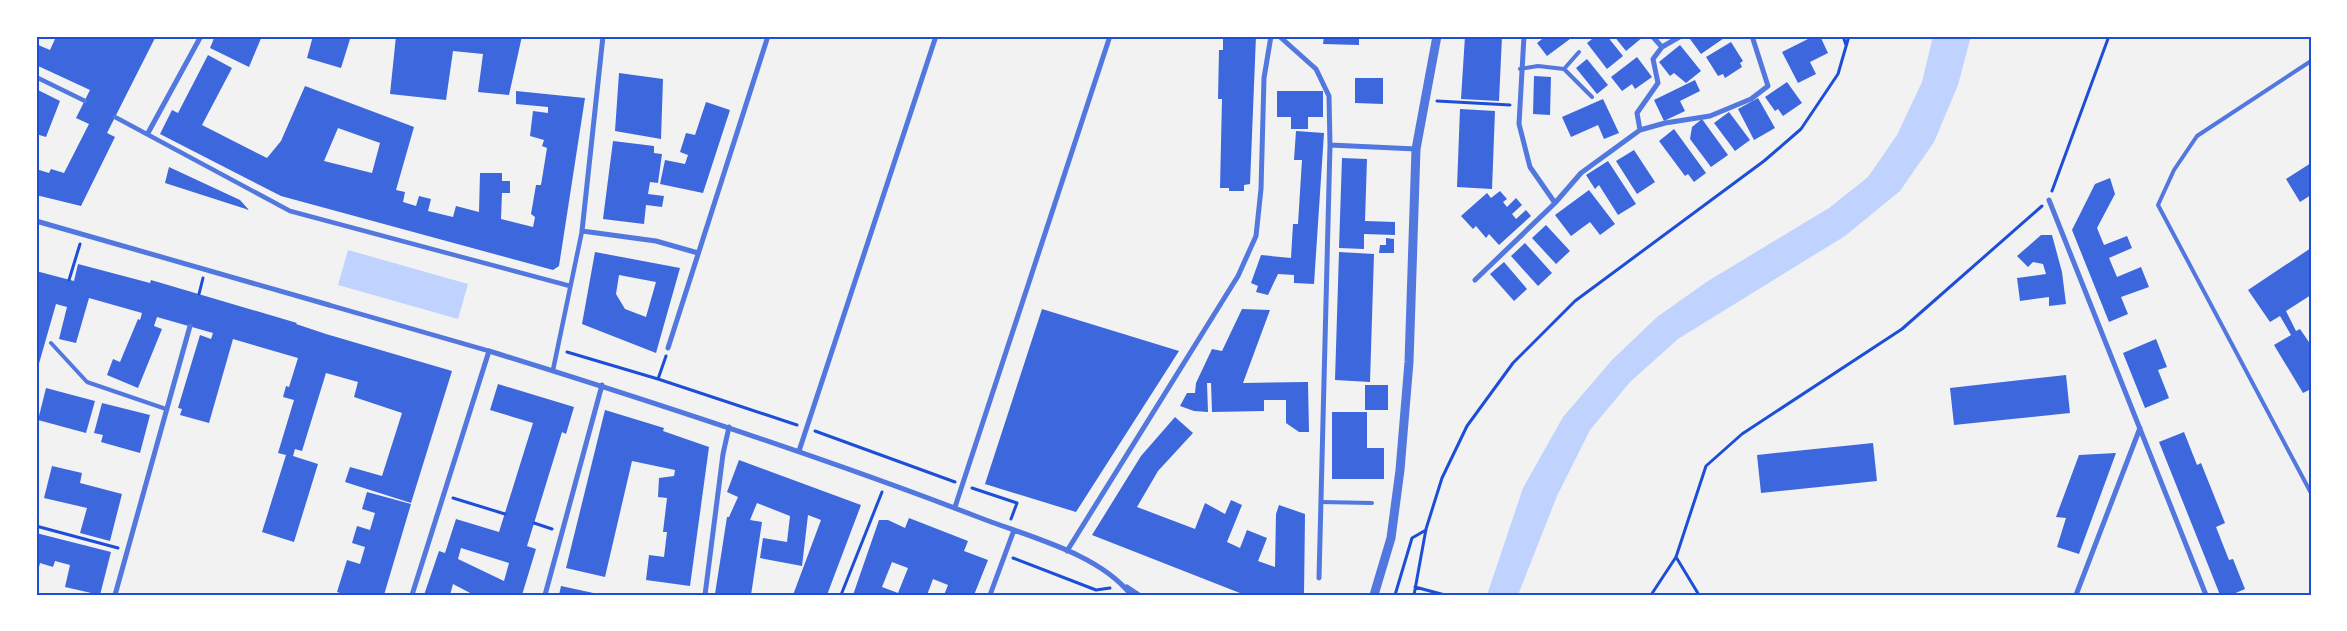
<svg xmlns="http://www.w3.org/2000/svg" width="2347" height="631" font-family="'PT Sans',sans-serif">
<style>
.water{fill:#bfd3fe}
.building{fill:#3d67dc;fill-rule:evenodd}
.lines{fill:none;stroke-linecap:round;stroke-linejoin:round}
.path{stroke:#1d4ed8;stroke-width:3}
.service{stroke:#5277de;stroke-width:4}
.pedestrian{stroke:#5277de;stroke-width:4.5}
.minor{stroke:#5277de;stroke-width:5}
.tertiary{stroke:#5277de;stroke-width:9}
.neatline{fill:none;stroke:#1d4ed8;stroke-width:2}
</style>
<rect width="100%" height="100%" fill="#f2f2f2"/>
<path class="water" d="M1933,36H1971L1958,85L1934,142L1900,191L1845,236L1678,339L1630,382L1590,430L1557,496L1518,595H1487L1523,488L1563,417L1612,360L1657,317L1708,281L1829,208L1868,177L1897,135L1922,82Z
M348,250L468,284L458,319L338,285Z"/>
<path class="building" d="M49,36H156L107,133L115,137L81,206L36,195V169L49,173L51,169L64,173L89,124L76,118L90,90L36,65V44L50,50L55,39Z
M215,36H262L249,67L210,48Z
M313,36H351L341,68L307,58Z
M396,36H522L509,95L478,92L483,54L453,51L446,100L390,94Z
M1223,36H1256L1250,184L1244,185V191H1229V188H1220L1222,99H1218L1219,50H1223Z
M1324,36H1359V45L1323,44Z
M1465,36H1502L1499,101L1461,99Z
M1546,36H1574L1547,56L1537,43Z
M1596,36H1607L1623,56L1607,69L1587,43Z
M1614,36H1642L1643,37L1626,51Z
M1695,36H1727L1701,54L1690,39Z
M1814,36H1820L1828,53L1810,62L1816,74L1798,83L1782,52Z
M1731,42L1743,61L1740,63L1742,67L1725,78L1723,74L1718,76L1706,57Z
M1680,45L1701,71L1686,83L1674,73L1670,76L1659,62Z
M208,55L232,68L202,125L267,158L281,141L305,86L414,127L396,190L405,192L403,202L416,206L419,196L431,199L428,211L453,217L456,206L479,212L480,173H502V181H510V193H502L501,219L533,227L535,217L531,214L536,185H541L547,148L542,146L544,140L530,136L533,111L548,113V107L516,104V91L585,98L559,266L553,270L281,196L160,134L172,110L178,113ZM338,128L380,143L372,173L324,161Z
M1637,57L1652,77L1635,89L1632,84L1622,91L1611,77Z
M1587,59L1608,85L1597,94L1576,68Z
M619,73L663,79L661,139L615,131Z
M1534,76L1551,77L1550,115L1533,114Z
M1355,78H1383V104L1355,103Z
M1695,80L1700,91L1680,101L1685,111L1664,121L1654,100Z
M1787,82L1802,103L1783,116L1778,109L1775,111L1765,97Z
M36,89L60,101L46,137L36,134Z
M1277,91H1323V117H1308V129H1291V117H1277Z
M1758,98L1775,128L1754,140L1738,109Z
M1603,99L1619,133L1604,139L1598,125L1571,137L1562,117Z
M706,102L730,110L703,193L660,184L665,160L685,164L688,155L680,152L686,133L695,135Z
M1460,109L1495,111L1492,189L1457,187Z
M1729,112L1750,140L1735,151L1714,123Z
M1702,119L1728,155L1711,167L1690,139L1692,127Z
M1674,129L1706,173L1694,182L1688,174L1685,176L1659,141Z
M1296,131L1324,133L1314,284L1294,283V275L1278,274L1268,295L1256,292L1258,286L1251,283L1261,255L1291,258L1293,224H1298L1302,160H1294Z
M613,141L654,146V153L662,154L658,183L650,182L648,194L664,196L662,207L646,205L644,224L603,219Z
M1634,150L1655,182L1637,194L1616,161Z
M1342,158L1367,159L1365,221L1395,222V235L1364,234V249L1339,248Z
M1608,161L1636,204L1618,215L1599,185L1595,189L1586,175Z
M2311,163V195L2300,202L2286,179Z
M169,167L240,200L249,210L165,183Z
M2110,178L2115,194L2097,228L2104,245L2127,236L2132,248L2109,258L2117,277L2141,267L2149,287L2121,297L2128,314L2109,322L2072,230L2095,184Z
M1589,190L1615,224L1600,235L1590,222L1571,236L1555,215Z
M1500,191L1507,199L1503,202L1507,207L1516,198L1522,205L1512,214L1516,219L1526,210L1531,216L1499,245L1489,234L1486,238L1476,226L1473,229L1461,216L1487,193L1491,198Z
M1546,225L1570,251L1556,264L1532,238Z
M2041,235H2052L2062,272L2066,304L2049,306V297L2020,301L2017,278L2046,274L2043,264L2033,262L2028,267L2017,256Z
M1386,238L1394,239V253H1379L1380,245H1386Z
M1525,243L1552,273L1538,286L1511,256Z
M2311,248V295L2286,311L2296,331L2300,329L2311,345V389L2303,393L2274,345L2291,335L2280,316L2270,322L2248,290Z
M595,252L680,268L656,353L582,324ZM619,275L656,282L646,317L625,309L616,294Z
M1339,252L1374,254L1370,382L1335,380Z
M1504,262L1527,289L1514,301L1490,274Z
M78,264L150,283L151,280L297,323L296,324L326,334L452,371L411,503L345,482L350,467L382,476L402,413L354,397L358,382L326,373L302,451L295,449L293,456L318,464L294,542L262,532L286,455L278,453L294,400L283,397L286,386L289,387L298,358L233,339L209,423L180,415L182,409L178,408L200,335L211,339L213,333L157,317L154,326L162,329L138,388L107,375L113,359L120,362L138,319L140,320L142,313L89,298L76,343L59,339L67,307L56,304L36,374V271L74,281Z
M1042,309L1179,351L1076,512L985,484Z
M1242,309L1270,310L1243,383L1308,382L1309,432H1299L1286,423V400H1264V411L1212,412L1211,383H1207L1208,412L1194,411L1180,406L1187,393H1195L1196,383L1212,349L1222,351Z
M2156,339L2167,367L2158,370L2169,398L2145,408L2123,353Z
M2066,375L2070,413L1954,425L1950,388Z
M498,384L574,407L566,434L562,432L527,546L536,549L522,595H474L453,584L450,595H424L439,551L445,553L456,519L499,532L533,423L490,410ZM461,548L509,563L504,581L458,559Z
M1365,385H1388V410H1365Z
M46,388L95,401L86,433L38,420Z
M102,403L150,415L140,453L101,442L103,435L94,433Z
M605,410L664,428L663,431L709,447L690,586L646,580L649,555L664,557L667,532H663L667,498L658,497L659,478L674,476L675,470L632,461L605,577L566,568Z
M1332,412H1367V448H1384V479H1332Z
M1175,417L1193,433L1158,471L1137,507L1195,529L1205,503L1225,514L1231,500L1242,505L1227,542L1240,548L1247,530L1267,538L1258,561L1275,567L1276,514L1279,505L1305,514L1304,595H1245L1092,535L1141,456Z
M2184,432L2197,465L2201,463L2225,523L2216,527L2229,560L2233,559L2245,589L2231,595H2220L2159,442Z
M1873,443L1877,481L1761,493L1757,455Z
M2116,453L2079,554L2057,547L2066,518L2056,517L2079,455Z
M739,460L861,505L827,595H793L821,520L808,515L802,566L760,558L763,538L787,542L790,516L757,503L750,520L762,522L751,595L715,594L727,517H729L738,497L727,492Z
M52,466L82,473L80,483L122,494L110,541L80,533L87,508L44,498Z
M367,492L411,504L384,595H346L337,592L347,560L360,564L365,547L352,543L357,526L370,530L375,513L362,509Z
M909,518L968,541L964,551L988,560L974,595H944L948,585L933,579L927,595H853L879,520H888L905,528ZM892,562L908,568L898,593L882,587Z
M36,533L111,552L100,595L65,587L70,565L55,561L53,567L40,563L38,571L36,570Z
M561,586L598,594V595H559Z"/>
<g class="lines">
<path class="path" d="M1843,36L1846,45
M1437,101L1510,105
M2052,191L2109,36
M69,280L80,244
M199,294L203,278
M567,352L658,379L797,425
M658,379L666,356
M815,431L955,482
M972,488L1017,503L1011,519
M453,498L505,514
M534,523L552,529
M36,526L118,548
M1676,557L1699,595
M1013,558L1096,590L1110,588
M1415,587L1445,595
M841,595L882,492
M1395,595L1412,538L1426,530
M1414,595L1426,529L1442,478L1467,426L1513,363L1575,301L1764,161L1801,129L1838,74L1849,36
M1651,595L1676,557L1706,466L1742,434L1902,329L2042,206"/>
<path class="service" d="M2311,61L2197,136L2174,170L2158,205L2311,493
M1520,69L1538,66L1564,69L1592,97
M1564,69L1579,52
M51,343L87,382L166,409
M1321,502L1372,503"/>
<path class="pedestrian" d="M36,77L85,101
M115,117L290,211L570,286
M329,305L489,351
M553,370L582,231"/>
<path class="minor" d="M603,36L582,231L656,241L698,253
M1279,36L1316,69L1329,96L1330,145L1319,578
M1524,36L1519,124L1530,167L1555,203
M1652,36L1662,47
M1640,130L1637,113L1658,83L1653,59L1662,47L1681,36
M148,133L201,36
M1330,145L1416,149
M2049,200L2206,595
M36,221L329,305
M1475,280L1555,203L1581,173L1640,130L1665,123L1710,116L1751,99L1768,86L1752,36
M668,348L768,36
M799,451L936,36
M955,507L1110,36
M1067,551L1238,276L1256,236L1261,189L1264,78L1271,36
M1127,587L1139,595
M115,595L190,326
M412,595L489,351C654,402 817,455 978,517C1026,536 1099,553 1131,595
M545,595L602,385
M705,595L723,454L729,427
M990,595L1014,530
M2076,595L2140,428"/>
<path class="tertiary" d="M1374,595L1391,538L1400,470L1409,362L1416,149L1437,36"/>
</g>
<rect width="2347" height="631" fill="none" stroke="#ffffff" stroke-width="75"/>
<rect x="38" y="38" width="2272" height="556" class="neatline"/>
</svg>
